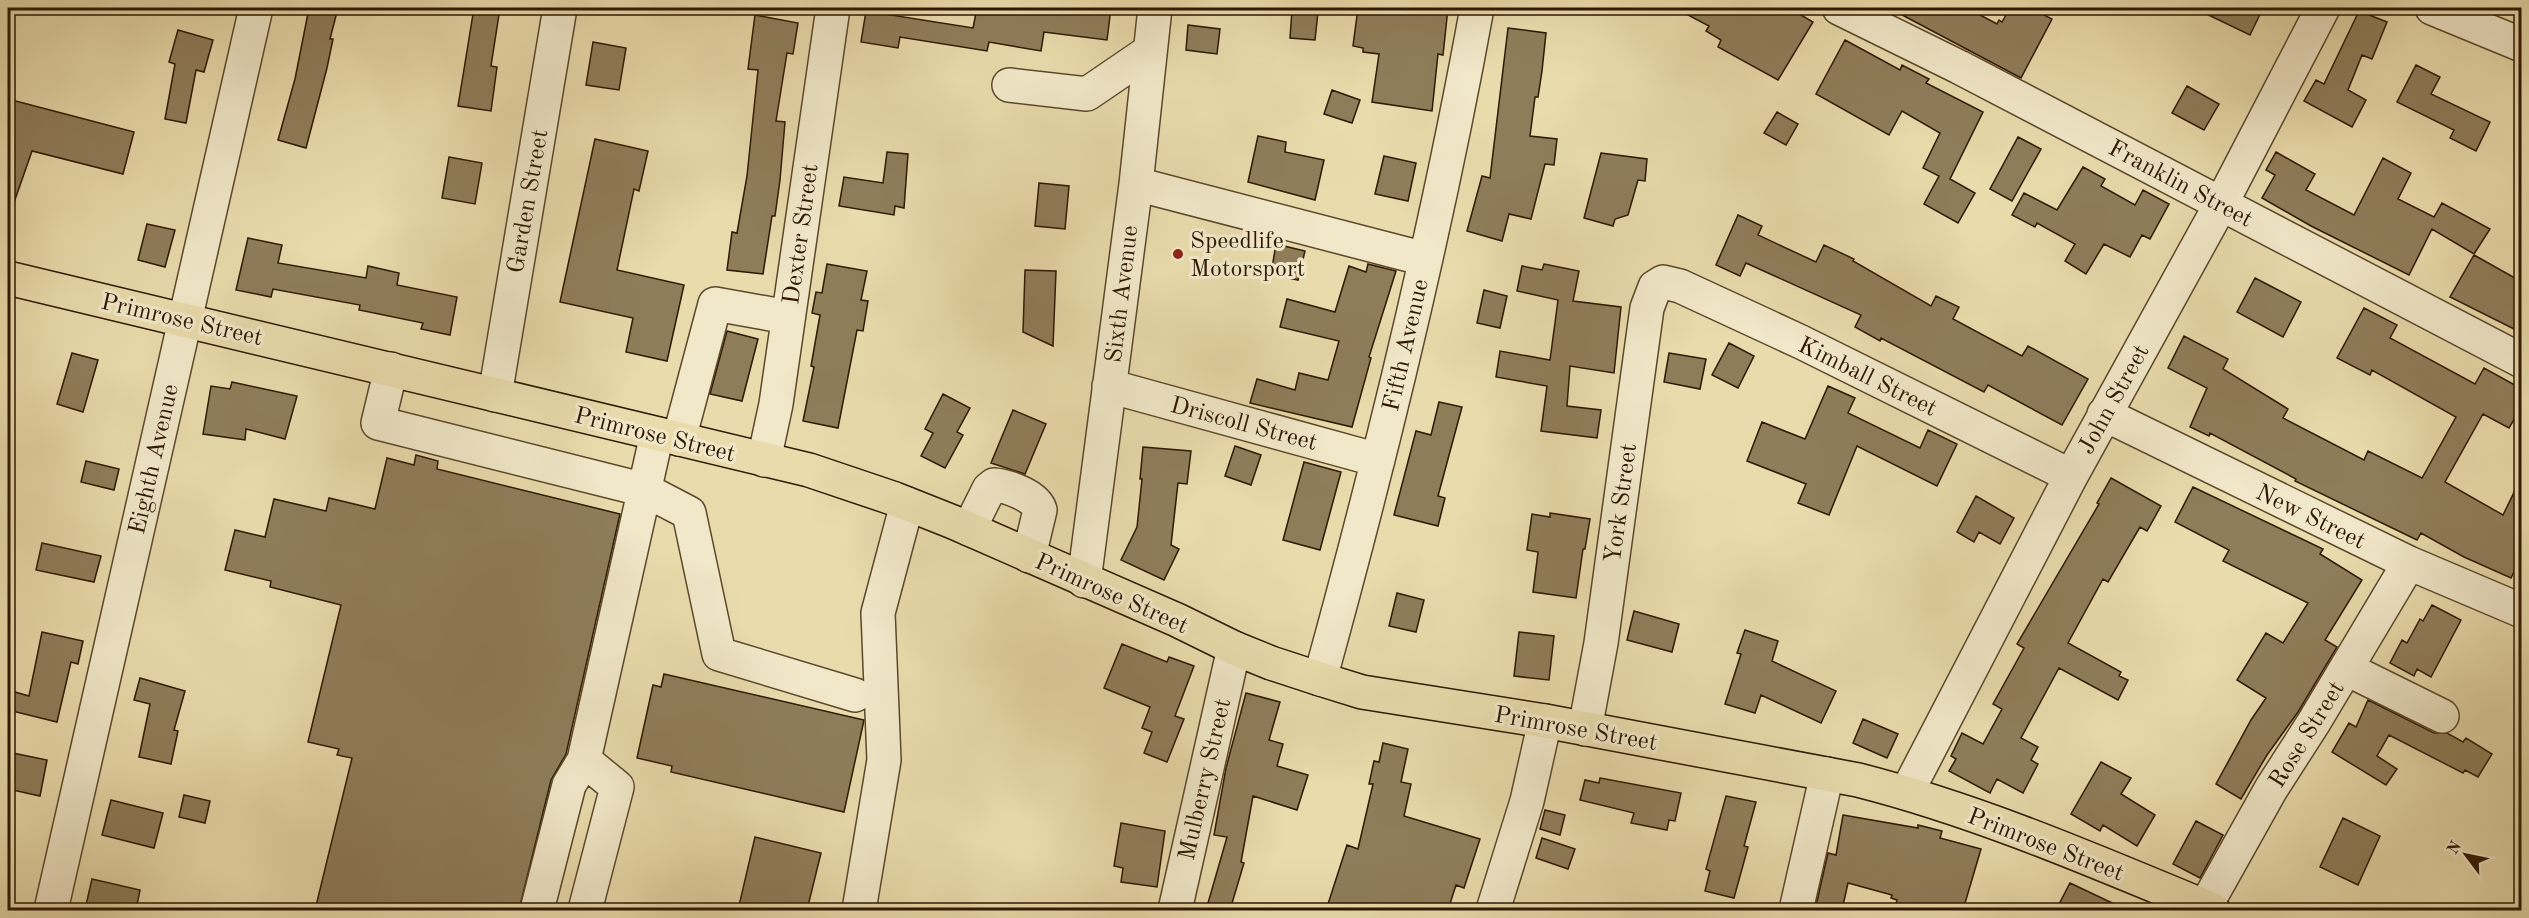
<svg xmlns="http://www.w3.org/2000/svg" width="2529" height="918" font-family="'Old Standard TT',serif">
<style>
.building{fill:#8f7d5a;stroke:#2d1702;stroke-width:1.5}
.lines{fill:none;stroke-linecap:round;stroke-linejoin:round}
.minor-casing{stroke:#5c482c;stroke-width:36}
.major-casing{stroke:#2d1702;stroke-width:36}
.minor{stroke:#f1e8c9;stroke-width:33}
.major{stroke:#e9dbac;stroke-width:33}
.poi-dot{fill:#8f2418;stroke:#f1e8c9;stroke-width:2}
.labels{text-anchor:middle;stroke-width:6;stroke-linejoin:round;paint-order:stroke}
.street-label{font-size:24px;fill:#2d1702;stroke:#f1e8c9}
.poi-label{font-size:24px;fill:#2d1702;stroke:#f1e8c9;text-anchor:start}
</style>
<rect width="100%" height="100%" fill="#e9dbac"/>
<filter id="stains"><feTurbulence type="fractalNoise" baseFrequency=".00333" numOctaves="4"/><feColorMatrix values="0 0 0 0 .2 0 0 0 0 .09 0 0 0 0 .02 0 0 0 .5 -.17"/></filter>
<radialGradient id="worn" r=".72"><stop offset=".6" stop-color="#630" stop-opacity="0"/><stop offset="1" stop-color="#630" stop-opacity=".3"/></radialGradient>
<path class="building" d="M309,8H338L330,39H333L327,68L306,148L278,140L295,79Z
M474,8H500L491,66L497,67L491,111L458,106Z
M977,8H1111L1107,40L1044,32L1041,51L989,42L987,51L900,37L898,48L861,42L866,11L973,28Z
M1358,8H1448L1443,55L1438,54L1432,111L1372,102L1379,54L1363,52V48L1353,46Z
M1675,8H1789L1813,22L1778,80L1718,47L1721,40L1706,31L1709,26Z
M1889,8H1967L1997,24L1999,20L2002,22L2010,8H2031L2052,19L2021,78Z
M2194,8H2263L2250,35Z
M1292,10L1318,12L1315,40L1290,38Z
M2359,11L2387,22L2372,59L2362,55L2348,90L2366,100L2352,127L2304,101L2316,80L2324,84Z
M755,15L798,23L793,54L787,53L776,121L785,122L780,180L775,216H772L763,274L727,270L732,232L737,233L747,176L758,70L748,69Z
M1188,25L1220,29L1217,54L1186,50Z
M1508,28L1546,33L1542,71L1538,97H1535L1530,136L1557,139L1554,165L1545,164L1531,219L1509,214L1502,241L1467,231L1482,176L1490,178Z
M178,30L213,40L204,72L196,70L186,123L165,119L175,64L169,62Z
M1845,40L1900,70L1902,65L1929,79L1926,83L1983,112L1950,179L1975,193L1958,223L1924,204L1939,176L1923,168L1940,133L1902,111L1889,135L1816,94Z
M593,42L626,48L619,90L586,85Z
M2416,65L2440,77L2431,94L2490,122L2476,151L2450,138L2454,130L2397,102Z
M2187,86L2219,104L2204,130L2172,113Z
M1332,90L1360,100L1352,123L1324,114Z
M8,99L134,132L123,174L32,151L11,211L8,210Z
M1777,112L1798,124L1786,145L1764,133Z
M1258,136L1286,142L1285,152L1324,160L1315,200L1248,182Z
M2018,137L2041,149L2012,201L1990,189Z
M595,139L648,151L639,191L634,189L617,270L684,285L667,361L626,352L633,318L560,302Z
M887,152L908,154L904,208L895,206L894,215L839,206L844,177L883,183Z
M2276,152L2315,174L2306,190L2354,215L2383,158L2411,173L2398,199L2434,217L2442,203L2490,229L2474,254L2432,229L2409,275L2311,226L2262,198L2275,175L2266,170Z
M1601,153L1647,159L1645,181L1638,180L1628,215L1615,219L1613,226L1584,218Z
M1384,156L1416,163L1408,201L1375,194Z
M449,157L482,163L475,204L442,198Z
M2083,167L2105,179L2101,186L2135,205L2143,190L2169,204L2150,239L2142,235L2130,257L2104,244L2086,274L2065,261L2075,244L2037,223L2035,227L2012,215L2024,193L2057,210Z
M1039,183L1069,186L1065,229L1035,226Z
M1738,215L1762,226L1758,235L1816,262L1824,245L1854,259L1853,261L1931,306L1936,296L1959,307L1953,319L2022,356L2028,346L2088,379L2062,425L1988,385L1984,392L1881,338L1880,341L1855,327L1861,315L1746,263L1740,276L1716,265Z
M147,224L175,230L165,267L138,260Z
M248,238L282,245L278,263L366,278L368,266L399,273L397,285L457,297L450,335L421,329L423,323L359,310L360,305L273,289L271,297L236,290Z
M1276,244L1305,251L1298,280L1271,274Z
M2474,255L2522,282V333L2450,297Z
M827,264L867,271L861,300L868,301L863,331L857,330L838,428L803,421L814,367L811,366L820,315L812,313L816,292L822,293Z
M1368,264L1396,271L1369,357L1371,358L1352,427L1250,403L1257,379L1295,390L1299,373L1328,380L1339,341L1280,327L1287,299L1335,312L1349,266L1366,272Z
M1544,264L1579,271L1573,301L1621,307L1614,373L1570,366L1567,406L1601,410L1597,438L1541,431L1547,386L1496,377L1500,351L1550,360L1558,300L1517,291L1522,266L1542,270Z
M1025,270L1056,271L1053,346L1023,332Z
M2255,278L2301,302L2283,337L2237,312Z
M1484,290L1507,296L1500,328L1477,323Z
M2364,308L2397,325L2390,338L2475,384L2484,368L2522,389V406L2509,428L2483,414L2445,482L2503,515L2522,476V555L2511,578L2464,557L2421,533L2417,540L2295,481L2296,479L2210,433L2209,436L2190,427L2207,388L2168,368L2184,336L2228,359L2223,369L2288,409L2283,418L2364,460L2368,451L2422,478L2456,417L2372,370L2370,375L2337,358Z
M727,331L758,339L742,401L710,394Z
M1729,343L1754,356L1738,388L1712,375Z
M72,353L98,360L83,412L57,404Z
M1669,353L1706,359L1700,389L1664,382Z
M232,382L297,396L285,439L246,429L245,440L203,434L211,386L230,389Z
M1828,386L1855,398L1848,413L1920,448L1928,430L1957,444L1937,486L1857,446L1829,515L1798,503L1806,484L1747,461L1762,422L1805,439Z
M943,394L970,408L957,432L963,435L945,468L921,456L933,433L925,429Z
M1439,402L1462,407L1438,496L1445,498L1438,526L1394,515L1416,431L1431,435Z
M1013,410L1046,424L1025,474L991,463Z
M1235,446L1261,455L1251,485L1225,476Z
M1143,447L1191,451L1187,484L1178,483L1171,545L1179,549L1164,580L1121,560L1137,527L1142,479H1140Z
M416,455L438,461L437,469L620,514L566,754L551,780L519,910H315L352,758L337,755L339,749L308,742L341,605L270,587L271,581L225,570L235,530L265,537L274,499L326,511L329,498L375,509L387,458L414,465Z
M86,461L119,469L114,490L81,482Z
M1304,462L1341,472L1320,550L1283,540Z
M2111,478L2161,506L2147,531L2140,527L2108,582L2103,579L2068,643L2121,672L2119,676L2128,680L2118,700L2059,668L2021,738L2038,747L2031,760L2038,764L2023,793L1997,779L1990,793L1949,771L1956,759L1951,756L1962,733L1983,744L2002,709L1993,704L2024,648L2017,644L2099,504L2097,503Z
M2193,487L2323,549L2320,554L2362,580L2325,640L2337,647L2298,712L2267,755L2241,799L2216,784L2251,720L2266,698L2237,680L2266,633L2283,643L2308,603L2223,561L2229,550L2175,522Z
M1976,496L2014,518L2000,544L1979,532L1974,542L1957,532Z
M1550,513L1590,519L1585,549H1583L1576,598L1533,592L1538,552L1527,550L1532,514L1550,517Z
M42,543L101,556L94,582L36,570Z
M1397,593L1424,600L1416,632L1389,626Z
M2432,605L2461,620L2431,677L2417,669L2414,676L2390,663L2402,640L2407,643L2420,619L2423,621Z
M1634,611L1679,624L1672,652L1627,640Z
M1745,630L1778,641L1772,661L1836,691L1821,723L1761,695L1755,713L1725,704L1741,654L1737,653Z
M42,632L83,641L78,664L71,662L57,722L8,710V690L29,696Z
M1519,632L1554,636L1549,680L1514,676Z
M1122,644L1167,662L1169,657L1194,666L1175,716L1184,719L1167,762L1144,753L1152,732L1142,728L1150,707L1104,688Z
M664,674L864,720L844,812L671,772L672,766L637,758L653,685L661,687Z
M140,678L185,691L174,730L178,731L171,764L139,757L150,704L134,700Z
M1246,693L1280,702L1269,740L1283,744L1277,766L1308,775L1297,810L1253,796L1241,862L1244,863L1230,910H1206L1227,837L1214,835L1226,768Z
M2368,700L2434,733H2447L2463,742L2466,738L2492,754L2478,777L2465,770L2463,773L2389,735L2377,756L2397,769L2386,785L2332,752L2349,723L2356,727Z
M1863,719L1898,734L1887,758L1853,743Z
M1383,743L1408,749L1401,782L1411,784L1404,816L1480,839L1464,888L1456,885L1448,910H1332L1333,906L1328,904L1347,845L1358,849L1373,784H1369L1374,761L1379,762Z
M8,752L47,760L40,796L8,789Z
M2101,762L2131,778L2121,794L2155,815L2137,846L2103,825L2100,831L2071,814Z
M1600,778L1681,793L1675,821L1669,820L1667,830L1631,823L1634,813L1580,800L1585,780L1599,783Z
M184,795L210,801L205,823L179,817Z
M1726,796L1756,802L1744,846L1748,847L1734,898L1705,891L1710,871L1706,869Z
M111,800L163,813L154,848L102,835Z
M1545,810L1565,815L1560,835L1540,829Z
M1843,815L1918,828V825L1942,831L1940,838L1981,849L1963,910H1894L1897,900L1891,898L1892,895L1848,883L1842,910H1815L1828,853L1836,855Z
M2343,818L2380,836L2358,885L2320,867Z
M2196,821L2223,835L2200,878L2173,864Z
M1121,823L1165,831L1157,887L1121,882L1123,868L1114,866Z
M755,837L821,853L807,910H738Z
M1542,838L1575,849L1568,869L1536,858Z
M92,879L140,890L136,910H110L86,905Z
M2070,883L2127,910H2056Z"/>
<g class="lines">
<defs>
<path id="minor" d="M1839,8L1959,67L2522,361
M2432,8L2522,45
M1009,85L1087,94L1150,51
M1136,184L1425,259
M391,369L378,423L645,490L689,513L719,654L855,695
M1109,386L1378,460
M495,395L560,8
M2104,414L2409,563L2522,611
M679,439L715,304L788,317
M764,460L776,404L833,8
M969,529L989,489L994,485C1008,486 1036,496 1040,510L1029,556
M1084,581L1136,184L1155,8
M2347,669L2442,716
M1320,679C1381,458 1436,234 1477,8
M1585,729L1601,643L1647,308L1655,287L1663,282L1680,286L1801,342L2071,476
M584,760L617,787L585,910
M1907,792L2071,476L2221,204L2323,8
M2205,907L2271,789L2314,722L2409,563
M51,910L256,8
M537,910L569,785L584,760L657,434
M859,910L884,760L878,613L907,504
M1175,910L1234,648
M1493,910L1527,801L1545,721
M1796,910L1827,774"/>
<path id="major" d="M8,278L809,470L895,499L953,522L1177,620L1234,648L1271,663L1320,679L1362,692L1545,721L1858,780C1980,811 2097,862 2213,910"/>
</defs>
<use href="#minor" class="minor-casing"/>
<use href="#major" class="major-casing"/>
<use href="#minor" class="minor"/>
<use href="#major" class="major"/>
</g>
<circle class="poi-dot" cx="1178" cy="254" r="6"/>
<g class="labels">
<g class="street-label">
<text transform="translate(2181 183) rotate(28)" y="8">Franklin Street</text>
<text transform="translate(527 201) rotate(-80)" y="8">Garden Street</text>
<text transform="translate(800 234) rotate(-82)" y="8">Dexter Street</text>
<text transform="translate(1121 294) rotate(-83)" y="8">Sixth Avenue</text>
<text transform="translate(182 319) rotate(13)" y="8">Primrose Street</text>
<text transform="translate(1405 345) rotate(-77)" y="8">Fifth Avenue</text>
<text transform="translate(1868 376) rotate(26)" y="8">Kimball Street</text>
<text transform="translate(2113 399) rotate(-61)" y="8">John Street</text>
<text transform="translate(1244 423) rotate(15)" y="8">Driscoll Street</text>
<text transform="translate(655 434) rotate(14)" y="8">Primrose Street</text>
<text transform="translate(153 459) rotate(-77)" y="8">Eighth Avenue</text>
<text transform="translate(1620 503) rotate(-82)" y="8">York Street</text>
<text transform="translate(2311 516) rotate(26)" y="8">New Street</text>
<text transform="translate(1112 593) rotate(24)" y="8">Primrose Street</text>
<text transform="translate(1576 728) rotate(10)" y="8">Primrose Street</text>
<text transform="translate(2306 734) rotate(-58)" y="8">Rose Street</text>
<text transform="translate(1204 779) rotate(-77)" y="8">Mulberry Street</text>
<text transform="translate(2046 844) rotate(21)" y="8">Primrose Street</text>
</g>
<g class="poi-label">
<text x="1190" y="248">Speedlife<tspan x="1190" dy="28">Motorsport</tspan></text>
</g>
</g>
<rect width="2529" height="918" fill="none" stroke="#e9dbac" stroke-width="30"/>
<rect x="9" y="9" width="2511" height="900" fill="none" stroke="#2d1702" stroke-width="3"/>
<rect x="15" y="15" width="2499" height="888" fill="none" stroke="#2d1702" stroke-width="1.5"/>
<g transform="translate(2466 855) rotate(302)" stroke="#f1e8c9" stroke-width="4.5" paint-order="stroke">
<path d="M0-4.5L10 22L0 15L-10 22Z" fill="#2d1702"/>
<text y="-9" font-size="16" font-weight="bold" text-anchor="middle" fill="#2d1702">N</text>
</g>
<rect width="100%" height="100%" filter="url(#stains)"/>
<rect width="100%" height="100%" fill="url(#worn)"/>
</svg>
